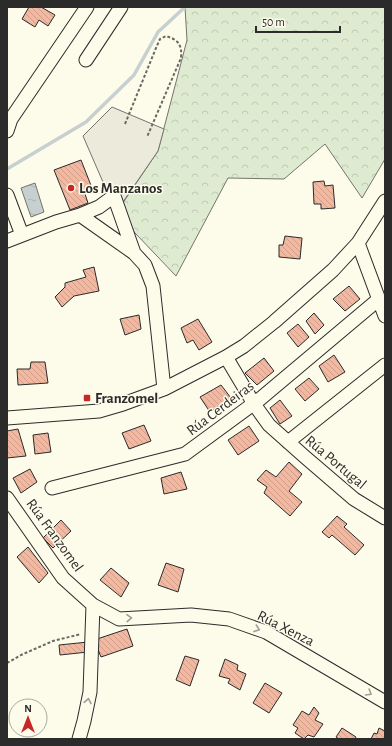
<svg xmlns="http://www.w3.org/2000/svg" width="392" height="746" font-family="'Alegreya Sans',sans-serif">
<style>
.forest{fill:url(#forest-crowns);stroke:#74746e}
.parking{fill:#eceadb;stroke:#74746e}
.water{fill:url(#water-ripples);stroke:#74746e}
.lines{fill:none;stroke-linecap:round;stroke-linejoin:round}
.stream{stroke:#c7d0d0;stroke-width:3.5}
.building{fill:url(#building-back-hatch);stroke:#2b2b2b}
.minor-casing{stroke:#2b2b2b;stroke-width:15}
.path{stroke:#6a6964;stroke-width:2;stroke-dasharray:3 2;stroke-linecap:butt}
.minor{stroke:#fdfbea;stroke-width:13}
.oneway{stroke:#9e9d94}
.poi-dot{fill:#c62828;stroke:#fdfbea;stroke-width:1.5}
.labels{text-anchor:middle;stroke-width:3;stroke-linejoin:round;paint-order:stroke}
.poi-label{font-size:15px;font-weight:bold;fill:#2b2b2b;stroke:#fdfbea;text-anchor:start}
.street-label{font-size:15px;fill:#2b2b2b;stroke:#fdfbea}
</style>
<defs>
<pattern id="forest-crowns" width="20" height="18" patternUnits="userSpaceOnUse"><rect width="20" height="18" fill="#deebd1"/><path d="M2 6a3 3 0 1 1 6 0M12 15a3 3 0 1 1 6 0" fill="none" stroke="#bfcab4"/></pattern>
<pattern id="water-ripples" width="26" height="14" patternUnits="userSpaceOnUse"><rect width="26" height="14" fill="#c7d0d0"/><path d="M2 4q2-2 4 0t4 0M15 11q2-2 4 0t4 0" fill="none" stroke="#abb3b3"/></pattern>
<pattern id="building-back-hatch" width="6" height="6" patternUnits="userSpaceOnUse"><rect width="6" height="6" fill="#f2b8a0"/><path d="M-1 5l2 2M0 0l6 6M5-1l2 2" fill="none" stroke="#d09e8a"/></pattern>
</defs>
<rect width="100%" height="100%" fill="#fdfbea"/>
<path class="forest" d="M185,7H385V159L362,198L325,144L284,179L228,178L176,276L116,213L158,151L187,40Z"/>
<path class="parking" d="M112,107L164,129L158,151L116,212L83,136Z"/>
<path class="water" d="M35,183L44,212L31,217L21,188Z"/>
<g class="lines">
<path class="stream" d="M7,169L86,122L134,75L158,32L185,7"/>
</g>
<path class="building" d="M29,7H41L55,15L48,26L39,20L35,27L22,19Z
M81,160L92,188L84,191L88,203L70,210L54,170Z
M324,181L325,186L333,185L335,208L321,209V204H314L313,182Z
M285,236L302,238L300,259L279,257V245H283Z
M94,267L99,291L74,296L62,307L55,297L65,287V283L86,277L83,270Z
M349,286L360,299L345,311L333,299Z
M314,313L324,325L315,334L306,321Z
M139,315L141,329L125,335L120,319Z
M198,319L212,342L199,350L193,340L187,343L181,328Z
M298,324L309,337L298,347L287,333Z
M334,355L345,372L328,382L319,366Z
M264,358L274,371L257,385L245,373Z
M31,362H45L48,383L18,385L17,369H30Z
M309,378L319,389L305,401L295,389Z
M221,385L231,398L210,412L200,397Z
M280,400L292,416L280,424L270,408Z
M144,425L151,441L129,449L122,433Z
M249,426L259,441L238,455L228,440Z
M18,429L26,456L7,458V431Z
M48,433L51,452L35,454L33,435Z
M289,462L302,474L289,491L302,502L290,516L264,493L267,487L257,480L266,470L276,477Z
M30,469L37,482L21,493L13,478Z
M181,472L187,489L164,494L161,478Z
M337,516L347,524L344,527L364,545L355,555L332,535L329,538L322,532Z
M61,520L71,531L53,548L43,538Z
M28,547L48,573L39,583L17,557Z
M166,563L184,569L178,592L158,585Z
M111,568L129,583L121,597L100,580Z
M127,629L133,646L101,657L94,640Z
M88,642V652L60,655L59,645Z
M185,656L199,660L190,686L176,680Z
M225,659L238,665L237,670L246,674L240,690L228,683L230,679L219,676Z
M265,683L282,693L269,713L253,703Z
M314,707L319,713L315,720L323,724L314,737L308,735L304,739L295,733L298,728L293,725L302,711L309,715Z
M342,728L356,737L355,739H339L336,737Z
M379,728L385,731V739H371L374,733L377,734Z"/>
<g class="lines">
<defs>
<path id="minor" d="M86,60L121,7
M7,131L11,119L87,7
M7,195L22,235
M80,215L134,253L145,265L153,286L164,389
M7,241L56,222L80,215L99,207L114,196L134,253
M358,243L385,316
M226,357L254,404L269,425L305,457L354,499L385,518
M7,418L99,411L123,404L164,389L226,357L244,346L274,322L333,270L358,243L385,201
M288,442L385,365
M52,488L185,454L260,399L379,299
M7,498L63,578L93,605L119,619L191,615L229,619L266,632L385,702
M79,739L84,721L90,692L93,605"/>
</defs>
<use href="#minor" class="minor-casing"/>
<path class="path" d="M125,124L156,48L160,39L166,36C179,40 182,45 181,58L147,137
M7,663L21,655L53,641L81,634"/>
<use href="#minor" class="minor"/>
</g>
<defs><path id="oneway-chevron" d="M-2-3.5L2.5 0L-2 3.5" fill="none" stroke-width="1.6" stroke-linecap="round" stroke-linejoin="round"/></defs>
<g class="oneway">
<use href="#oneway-chevron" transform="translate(129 618) rotate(-3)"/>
<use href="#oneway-chevron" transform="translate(257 629) rotate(20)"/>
<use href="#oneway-chevron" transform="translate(369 693) rotate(31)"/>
<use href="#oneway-chevron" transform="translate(88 701) rotate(-80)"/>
</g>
<g class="poi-dot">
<circle cx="71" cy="188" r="4"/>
<rect x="83" y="394" width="8" height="8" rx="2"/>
</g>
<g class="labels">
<g class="poi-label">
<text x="79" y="193">Los Manzanos</text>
<text x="95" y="403">Franzomel</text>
</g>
<g class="street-label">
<text transform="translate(220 408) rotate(-37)" y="5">Rúa Cerdeiras</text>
<text transform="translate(336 462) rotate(40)" y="5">Rúa Portugal</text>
<text transform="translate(55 535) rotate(54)" y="5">Rúa Franzomel</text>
<text transform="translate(286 628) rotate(27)" y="5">Rúa Xenza</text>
</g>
</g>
<rect width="392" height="746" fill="none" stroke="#2b2b2b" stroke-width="16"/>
<g transform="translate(28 718)"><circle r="19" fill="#fdfbea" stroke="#a9a89e"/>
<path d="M0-3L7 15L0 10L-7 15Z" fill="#c62828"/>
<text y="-6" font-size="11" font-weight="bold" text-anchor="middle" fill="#2b2b2b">N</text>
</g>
<path d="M256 26v6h84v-6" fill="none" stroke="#2b2b2b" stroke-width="2"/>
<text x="262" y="26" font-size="12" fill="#2b2b2b" stroke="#fdfbea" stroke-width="3" paint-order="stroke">50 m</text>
</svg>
